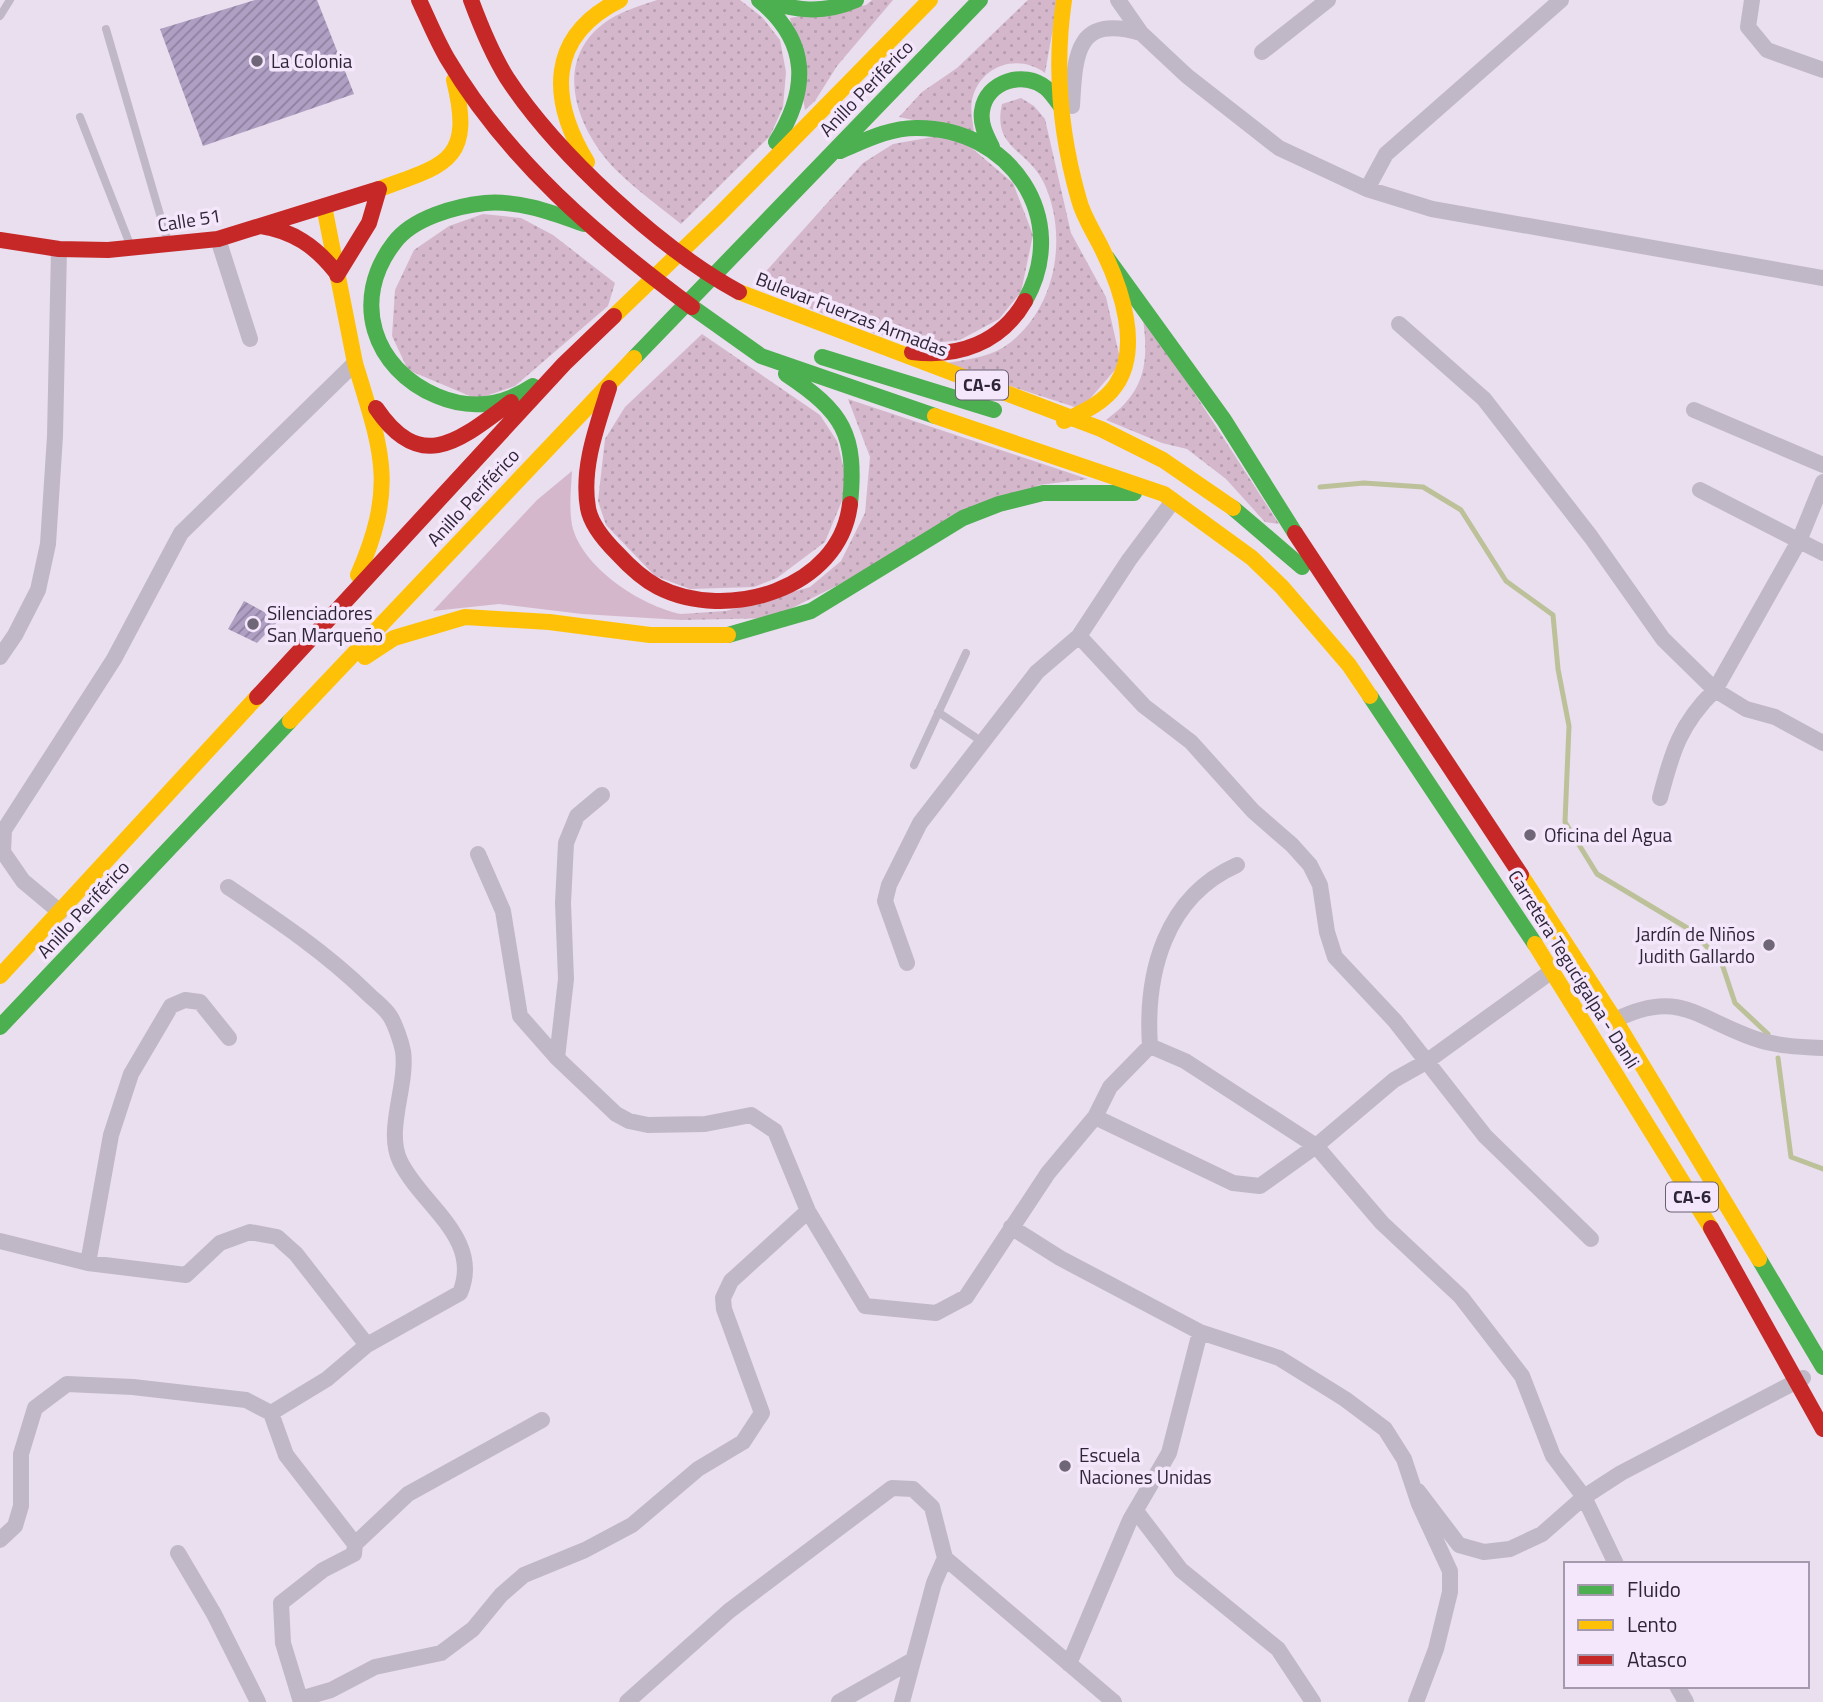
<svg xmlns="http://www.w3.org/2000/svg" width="1823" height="1702" font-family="'Titillium Web',sans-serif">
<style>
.grass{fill:url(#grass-dots)}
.pitch{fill:#d5b7cc}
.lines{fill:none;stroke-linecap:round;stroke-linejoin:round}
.stream{stroke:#bcc199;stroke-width:5}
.building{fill:url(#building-hatch)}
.lane{stroke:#c1b8c7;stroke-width:8}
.street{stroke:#c1b8c7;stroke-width:16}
.fast{stroke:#4caf50;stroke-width:16}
.slow{stroke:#ffc107;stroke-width:16}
.jam{stroke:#c62828;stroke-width:16}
.poi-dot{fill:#6f6778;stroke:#f4e6fb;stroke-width:2.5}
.labels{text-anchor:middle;stroke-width:7;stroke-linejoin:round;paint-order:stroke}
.shield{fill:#f4e6fb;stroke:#696072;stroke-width:2}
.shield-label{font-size:18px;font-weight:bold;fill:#2e2638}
.poi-label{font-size:19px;fill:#2e2638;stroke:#f4e6fb;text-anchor:start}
.street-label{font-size:19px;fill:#2e2638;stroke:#f4e6fb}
</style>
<defs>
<pattern id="grass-dots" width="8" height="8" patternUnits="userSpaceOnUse" patternTransform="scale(1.75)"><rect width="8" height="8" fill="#d5b7cc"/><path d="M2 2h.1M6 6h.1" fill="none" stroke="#b79db0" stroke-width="1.8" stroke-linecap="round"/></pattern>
<pattern id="building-hatch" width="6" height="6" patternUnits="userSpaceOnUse" patternTransform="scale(1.75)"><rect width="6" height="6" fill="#ae9fc3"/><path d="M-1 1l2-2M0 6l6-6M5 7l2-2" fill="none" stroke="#8e819f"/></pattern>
</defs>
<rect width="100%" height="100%" fill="#e9dfee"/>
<path class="grass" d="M657,0H740L762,17L780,40L786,72L783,107L770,136L681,224C659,206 635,189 615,169C577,130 552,63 603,24C618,12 640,6 657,0Z
M872,0H893L837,66L815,101L805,110L790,18L866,5Z
M1028,0H1058L1045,73C1018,53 980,65 972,100C970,110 973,123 974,133L899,117L922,92L957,68Z
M1021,98L1034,106L1045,119L1071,233L1106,297L1121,363L1081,409L942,364C961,360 987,358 1004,347C1056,312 1069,237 1044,183C1027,148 992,149 1002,104Z
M938,136L967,144L1013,183L1033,235L1021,292L999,319L960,340L934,343L875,334L768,292L760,278L863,163L893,144Z
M483,214L521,218L553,235L615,283L608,306L515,386L477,399L408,370L392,336L395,290L414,250L449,226Z
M1142,312L1279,524L1265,522L1226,479L1187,449L1162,443L1106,420C1148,390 1149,359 1142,312Z
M702,334L820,415L837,441L848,486L825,542L777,578L754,587L690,589L655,576L606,525L598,501L605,439L625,407Z
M848,399L1088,479L1039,485L772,618L681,620V614L726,611L810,587L841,561L865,513L870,457Z"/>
<path class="pitch" d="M572,471C571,488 569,508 572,525C581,567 641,606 681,614V620L582,614L499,604L433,611L537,500Z"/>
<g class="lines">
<path class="stream" d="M1320,487L1364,483L1423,487L1461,510L1506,581L1553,615L1558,669L1569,726L1565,822L1597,874L1694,932L1722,964L1735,1003L1768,1034
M1778,1058L1791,1157L1823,1169"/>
</g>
<path class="building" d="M255,0H317L354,94L203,146L160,29Z
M244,601L279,620L257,643L228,629Z"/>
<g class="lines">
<path class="lane" d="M0,16L10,0
M106,29L168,242
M80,117L131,247
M938,712L981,741
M914,765L966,653"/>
<path class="street" d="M1118,0L1141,33L1187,76L1279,148L1367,189L1432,209L1823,278
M1752,0L1748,27L1767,50L1823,70
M1262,52L1328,0
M1072,106C1075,54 1076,14 1141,33
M1367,189L1386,154L1561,0
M218,239L250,339
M1399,324L1484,399L1591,537L1663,639L1715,690L1746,709L1775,717L1823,743
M1694,410L1823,465
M1700,490L1823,553
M1079,636L1144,706L1191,742L1253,811L1292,845L1310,865L1320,885L1327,932L1335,957L1395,1021L1485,1136L1591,1239
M0,657L15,635L38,590L48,544L55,436L59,249
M1660,798C1672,752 1680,724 1715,690L1799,541L1823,482
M478,854L503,911L520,1016L557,1058L616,1114L629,1121L648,1125L705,1124L751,1115L775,1131L808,1211L865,1306L936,1313L966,1297L1048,1173L1095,1117L1110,1087L1150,1046C1145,973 1165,897 1237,865
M228,887C277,920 325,952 367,993C374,1000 385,1008 390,1016C395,1024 401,1041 403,1051C408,1085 385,1130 400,1161C421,1205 483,1238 460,1293L367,1345L327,1379L271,1413
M60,912L23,881L3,852L4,830L114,659L181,533L355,363
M907,963L885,901L889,885L920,823L1037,672L1079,636L1129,560L1173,501
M1615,1020C1678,989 1695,1017 1753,1038C1775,1046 1800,1047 1823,1048
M1150,1046L1185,1061L1316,1146L1382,1223L1461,1297L1522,1376L1553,1456L1584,1497L1616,1564
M557,1058L566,979L563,903L566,843L577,816L602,795
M1095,1117L1233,1183L1260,1186L1316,1146L1394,1080L1426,1062L1552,971
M1011,1227L1060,1258L1200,1332L1279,1358L1345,1399L1385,1429L1404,1459L1419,1504L1450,1571V1592L1436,1649L1416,1702
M0,1241L88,1263L186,1275L220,1243L250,1232L277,1237L296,1254L367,1345
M88,1263L111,1135L131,1074L171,1006L185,1000L200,1002L229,1038
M1418,1491L1459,1545L1484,1552L1510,1549L1542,1534L1584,1497L1621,1473L1803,1378
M1136,1511L1181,1570L1278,1649L1313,1702
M0,1540L15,1526L21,1506V1454L35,1408L67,1384L133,1387L246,1400L271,1413L286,1455L355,1544
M178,1553L214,1614L258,1702
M1069,1664L1130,1520L1169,1453L1200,1332
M1677,1686L1686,1702
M300,1699L331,1690L375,1667L441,1653L473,1629L501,1595L524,1575L585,1550L632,1525L698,1469L743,1442L762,1413L724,1309L723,1298L731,1281L808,1211
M301,1702L283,1643L281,1603L323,1570L354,1554L355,1544L408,1494L542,1420
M627,1702L729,1611L892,1488L913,1489L932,1507L945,1558L1114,1702
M839,1702L913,1660
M902,1702L934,1583L945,1558"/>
<path class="fast" d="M759,0C810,42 809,89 776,142
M761,0C795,10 822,15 856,0
M992,147C986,135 980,124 982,111C986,81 1024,70 1046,88C1051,92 1056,100 1060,105
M840,151C864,141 889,128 916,128C1010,127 1072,218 1025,301
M1107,258L1224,420L1295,533
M692,307L761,356L935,416
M822,357L994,410
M634,358L980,0
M786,374C843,412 857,434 850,504
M533,386C503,406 470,410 437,396C373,369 350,300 394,243C412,218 456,206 485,203C519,200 553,213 584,224
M1233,508L1302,567
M728,635L811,611L963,518L999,504L1043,493H1134
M1370,696L1535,944
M0,1027L290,721
M1759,1259L1823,1367"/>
<path class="slow" d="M1064,0C1054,68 1060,134 1079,200C1084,219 1096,235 1104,253C1122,290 1141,348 1116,385C1104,403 1083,412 1064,421
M587,162C549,99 547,36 620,0
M379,189C447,165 474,160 454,80
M324,206L355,363
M739,292L1101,429L1163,460L1233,508
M614,316L719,215L930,0
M355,363C382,452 397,485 358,575
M935,416L1164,494L1252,558L1282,587L1349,665L1370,696
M365,657L394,638L465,617L549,622L650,635H728
M290,721L634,358
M1521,875L1615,1020L1759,1259
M1535,944L1711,1228
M0,976L257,697"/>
<path class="jam" d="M419,0C428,19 436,39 447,58C507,160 598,237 692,307
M471,0C481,27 492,54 507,78C556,153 660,249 739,292
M261,226C293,231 315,246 335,271
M0,240L59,249L108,250L218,239L379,189L369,223L337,275
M912,352C958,358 1001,343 1025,301
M609,388C597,426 581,468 588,508C591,525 605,541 617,553C628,565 643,579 658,587C726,622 840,590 850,504
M376,408C421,475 460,440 511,402
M1295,533L1521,875
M257,697L564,364L614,316
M1711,1228L1823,1429"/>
</g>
<g class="poi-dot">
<circle cx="257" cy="61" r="7"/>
<circle cx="253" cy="624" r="7"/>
<circle cx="1530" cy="835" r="7"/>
<circle cx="1769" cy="945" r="7"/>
<circle cx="1065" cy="1466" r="7"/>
</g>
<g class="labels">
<g class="shield">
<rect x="956" y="370.5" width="52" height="29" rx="5"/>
<rect x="1666" y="1182.5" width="52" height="29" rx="5"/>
</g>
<g class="shield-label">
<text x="982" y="391">CA-6</text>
<text x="1692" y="1203">CA-6</text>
</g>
<g class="poi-label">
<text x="271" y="68">La Colonia</text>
<text x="267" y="620">Silenciadores<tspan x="267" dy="22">San Marqueño</tspan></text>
<text x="1544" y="842">Oficina del Agua</text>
<text x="1755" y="941" text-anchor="end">Jardín de Niños<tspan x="1755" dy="22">Judith Gallardo</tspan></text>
<text x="1079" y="1462">Escuela<tspan x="1079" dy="22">Naciones Unidas</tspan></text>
</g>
<g class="street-label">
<text transform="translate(866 88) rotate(-46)" y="7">Anillo Periférico</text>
<text transform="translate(189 220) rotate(-9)" y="7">Calle 51</text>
<text transform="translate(852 314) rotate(21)" y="7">Bulevar Fuerzas Armadas</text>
<text transform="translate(473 497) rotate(-47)" y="7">Anillo Periférico</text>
<text transform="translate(83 909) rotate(-47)" y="7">Anillo Periférico</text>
<text transform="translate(1574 969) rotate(58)" y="7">Carretera Tegucigalpa - Danli</text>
</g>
</g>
<rect x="1564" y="1562" width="245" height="126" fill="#f4e6fb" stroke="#a599ad" stroke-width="2"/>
<rect x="1578" y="1585" width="35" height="10" fill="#4caf50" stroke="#a599ad" stroke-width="2"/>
<text x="1627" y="1597" font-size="21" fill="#2e2638">Fluido</text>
<rect x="1578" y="1620" width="35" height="10" fill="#ffc107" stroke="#a599ad" stroke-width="2"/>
<text x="1627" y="1632" font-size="21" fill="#2e2638">Lento</text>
<rect x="1578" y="1655" width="35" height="10" fill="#c62828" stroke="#a599ad" stroke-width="2"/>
<text x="1627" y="1667" font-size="21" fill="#2e2638">Atasco</text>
</svg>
